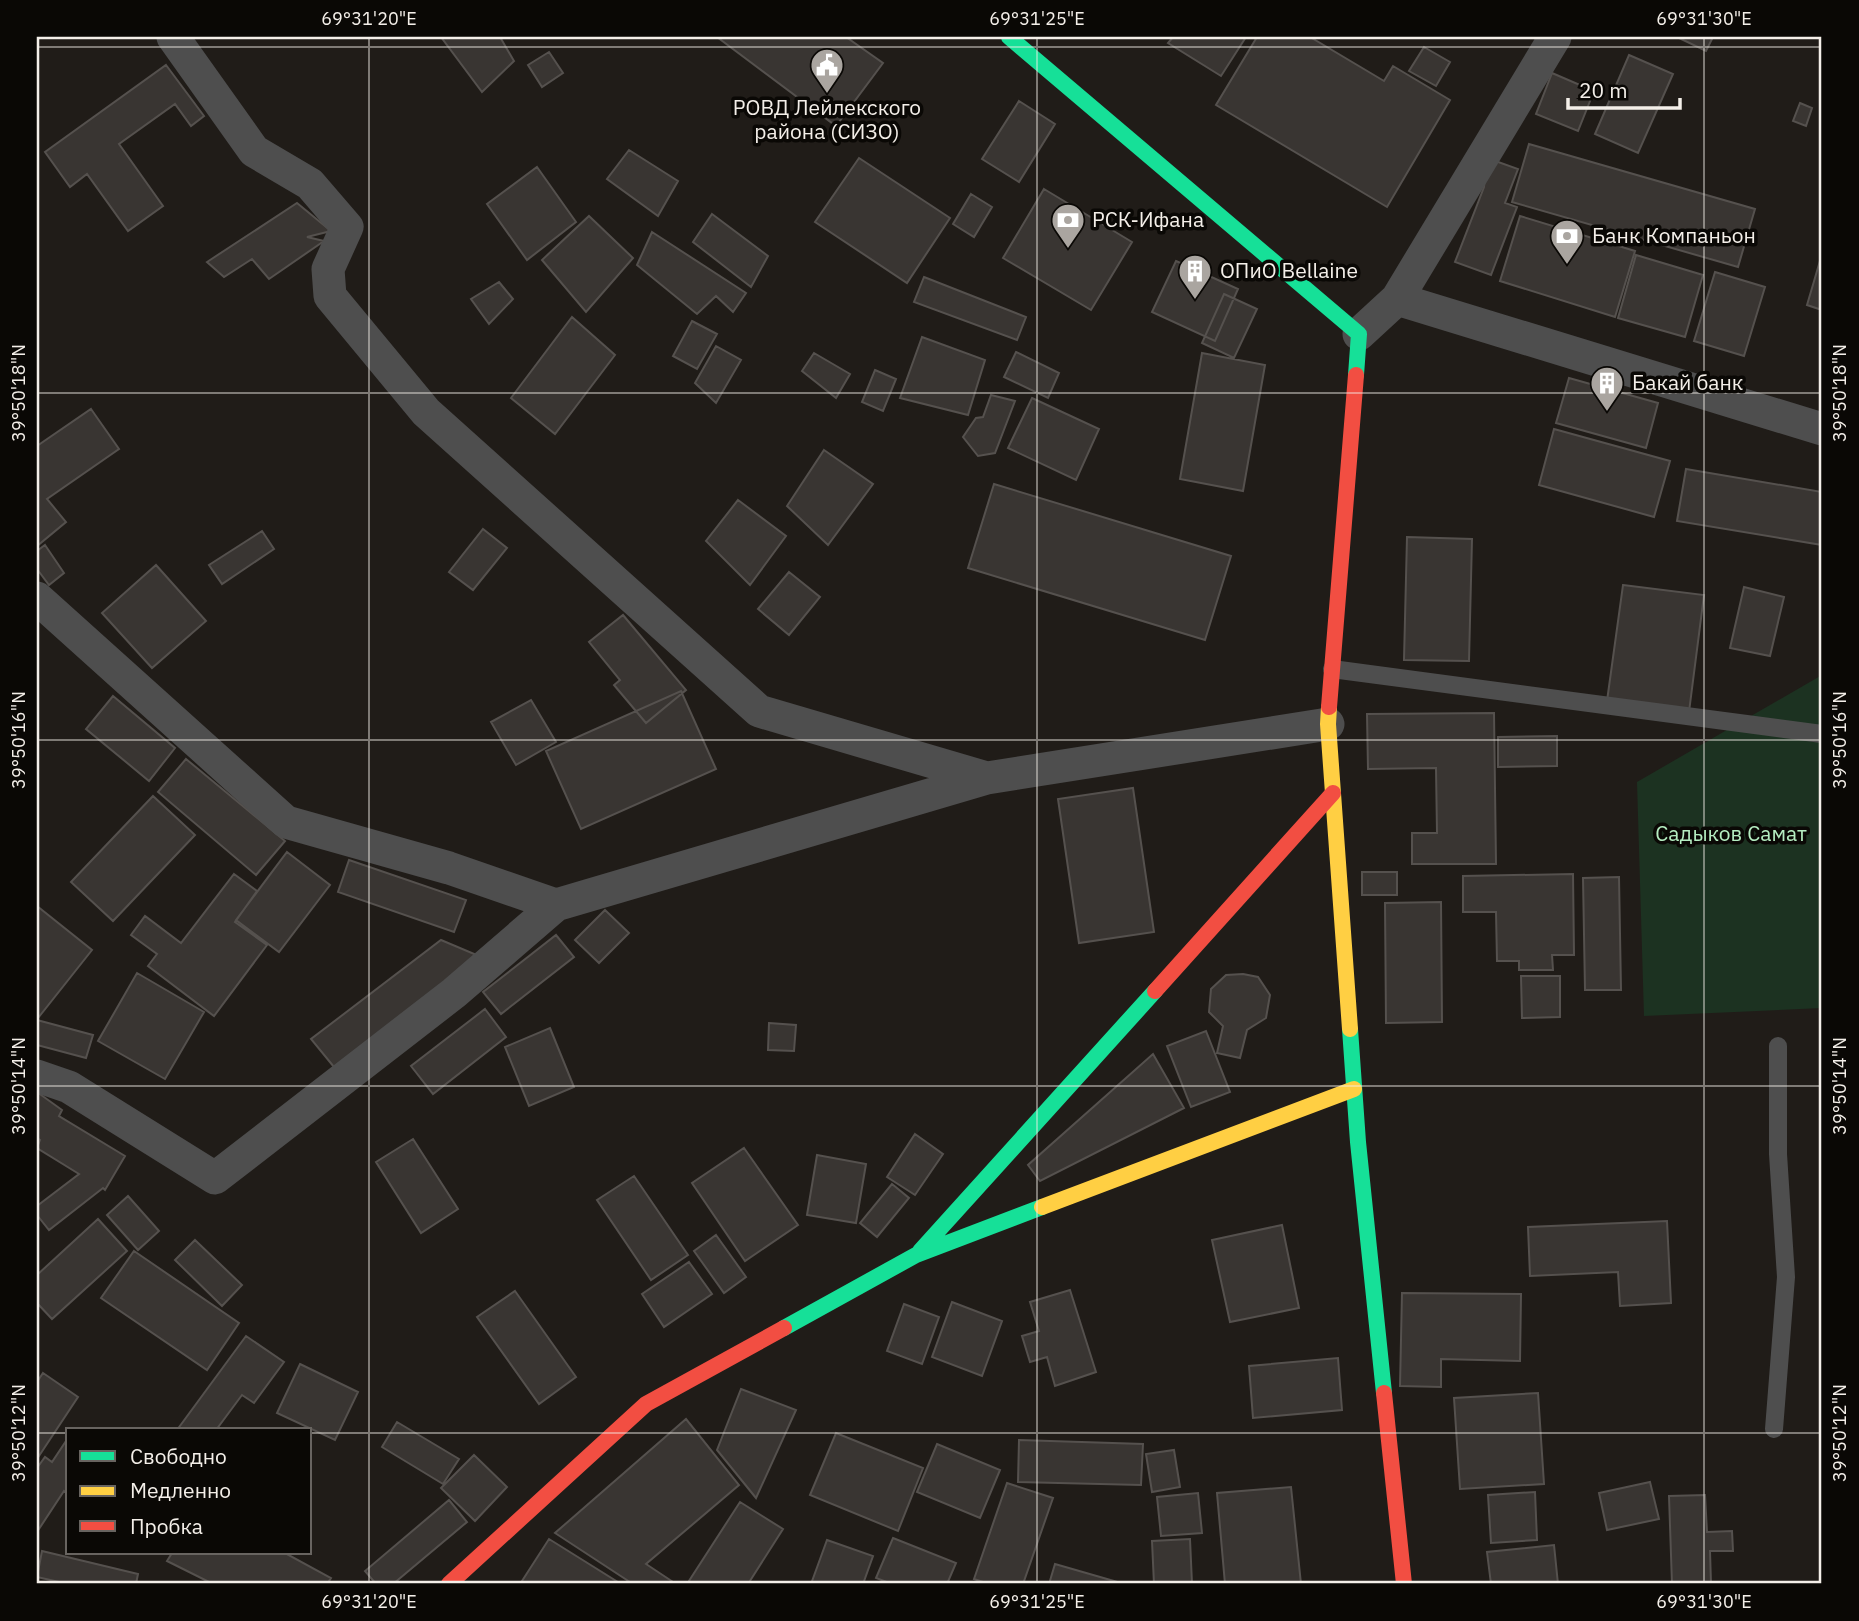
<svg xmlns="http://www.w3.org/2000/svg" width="1859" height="1621" font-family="'IBM Plex Sans',sans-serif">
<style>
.green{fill:#1c3221}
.building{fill:#393532;stroke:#55514e;stroke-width:2}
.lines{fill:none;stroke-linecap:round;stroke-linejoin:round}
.lane{stroke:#4e4e4e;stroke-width:18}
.street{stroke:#4e4e4e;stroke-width:33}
.fast{stroke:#16e098;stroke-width:16}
.slow{stroke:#ffcf43;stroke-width:16}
.jam{stroke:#f24e42;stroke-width:16}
.ticks{fill:none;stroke:#f4efe9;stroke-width:2;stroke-opacity:0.45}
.labels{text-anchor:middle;stroke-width:7;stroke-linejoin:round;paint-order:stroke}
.poi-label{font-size:21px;fill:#f4efe9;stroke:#0a0805;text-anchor:start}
.park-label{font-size:21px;fill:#b5edc1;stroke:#0a0805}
.neatline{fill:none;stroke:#f4efe9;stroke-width:2.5}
.ticks-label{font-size:18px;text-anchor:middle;fill:#f4efe9}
</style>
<rect width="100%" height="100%" fill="#201c18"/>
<path class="green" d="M1822,675V1008L1644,1016L1637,782Z"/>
<path class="building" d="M441,37H500L514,61L482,92Z
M717,37H846L883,63L836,126Z
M1173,37H1246L1221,76L1168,43Z
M1257,37H1310L1384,81L1393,66L1450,100L1387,207L1216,105Z
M1677,37H1713L1706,51Z
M1424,47L1450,62L1436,86L1409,71Z
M549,52L563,73L542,87L528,65Z
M1629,55L1673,74L1638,153L1595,134Z
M166,65L204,116L191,126L175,104L119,144L163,206L128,231L87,174L70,187L45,152Z
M1552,73L1594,91L1578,131L1536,114Z
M1019,101L1055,124L1019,182L982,159Z
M1800,103L1812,108L1806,126L1793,121Z
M1529,144L1755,209L1738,267L1512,202Z
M629,150L678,181L658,216L607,179Z
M859,158L950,218L907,283L815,222Z
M1487,158L1518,169L1505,203L1517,207L1491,275L1455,262L1484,187Z
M537,167L576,222L527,260L487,204Z
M1044,189L1132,242L1091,310L1003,258Z
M971,194L992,207L974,237L953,224Z
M297,203L331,231L307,237L324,241L269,279L252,259L224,277L207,262Z
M712,214L768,256L751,287L693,242Z
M589,216L633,258L586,312L542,260Z
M1520,216L1635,251L1615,317L1500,281Z
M652,232L746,293L733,312L716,296L697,314L637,265Z
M1822,254V310L1807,305Z
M1636,255L1703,275L1685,337L1618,318Z
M1176,261L1238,289L1215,341L1152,312Z
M1715,272L1765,287L1744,356L1694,341Z
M924,277L1026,317L1017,340L914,302Z
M499,282L513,299L489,324L471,299Z
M1224,294L1257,309L1234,358L1202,343Z
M572,317L615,355L555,434L511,398Z
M692,321L717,334L697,369L673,356Z
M922,337L985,360L968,415L900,398Z
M716,346L741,360L716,403L695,383Z
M1016,352L1059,373L1048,398L1004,377Z
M814,353L850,374L836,398L802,371Z
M1202,353L1265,365L1243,491L1180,479Z
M875,370L896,379L883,411L862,402Z
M1569,378L1658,403L1646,448L1556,423Z
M991,395L1015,401L995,453L978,456L963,437L976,418L983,417Z
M1032,398L1099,429L1076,480L1008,448Z
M91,409L119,449L47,499L66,522L37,546V446Z
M1554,429L1670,461L1654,517L1539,485Z
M824,450L873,484L828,545L787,506Z
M1686,469L1822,492V545L1677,521Z
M994,484L1231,556L1205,640L968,568Z
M738,500L786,536L750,585L706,541Z
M483,529L507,548L473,590L449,572Z
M262,531L274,549L222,584L209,565Z
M1407,537L1472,539L1469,661L1404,660Z
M45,545L64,573L49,585L37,569V551Z
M156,565L206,621L152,668L102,613Z
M789,572L820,597L789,635L758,609Z
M1623,585L1704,595L1689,712L1607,701Z
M1744,587L1784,597L1770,656L1730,648Z
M623,615L686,690L646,723L614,685L620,680L589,642Z
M681,691L716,769L581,829L546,751Z
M113,696L175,748L149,781L86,729Z
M531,700L556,742L516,765L491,722Z
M1494,713L1496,864H1412V833H1437L1436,768L1368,769L1367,714Z
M1557,736V766L1498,767V737Z
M186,759L285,841L256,875L158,792Z
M1133,788L1154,932L1079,943L1058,799Z
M153,796L195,835L113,921L71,882Z
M287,852L330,885L279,952L236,920Z
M349,860L466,900L454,932L338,892Z
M1362,872H1397V895H1362Z
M234,874L257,891L235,922L267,945L214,1016L148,966L157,954L131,935L145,916L181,943Z
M1573,874L1574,955H1552L1553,970H1519V961H1497L1496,912H1463V876Z
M1619,877L1621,990H1585L1583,878Z
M1441,902L1442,1022L1386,1023L1385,903Z
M37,906L92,950L38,1018L37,1017Z
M605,910L629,933L599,963L575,940Z
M556,935L574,957L501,1014L483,992Z
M441,940L479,956L334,1067L311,1039Z
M137,973L204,1012L165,1079L98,1041Z
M1243,974L1258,977L1270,995L1266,1018L1247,1030L1240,1058L1217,1053L1223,1026L1209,1012L1211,989L1226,975Z
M1521,976H1560V1017L1522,1018Z
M485,1009L506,1037L433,1094L411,1066Z
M37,1020L93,1035L86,1058L37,1045Z
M769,1023L796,1025L794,1051L768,1050Z
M550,1028L574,1087L529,1106L505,1047Z
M1206,1031L1230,1092L1191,1107L1167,1046Z
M1153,1054L1184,1108L1040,1181L1028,1165Z
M37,1092L62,1110L59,1116L125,1156L105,1190L103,1188L49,1230L37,1215V1206L79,1174L37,1148L40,1140L37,1138Z
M915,1134L943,1154L915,1195L887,1177Z
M413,1139L458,1209L421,1233L376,1162Z
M744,1148L798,1225L745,1261L692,1183Z
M817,1155L866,1164L856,1223L807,1215Z
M634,1176L688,1255L651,1280L597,1200Z
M892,1184L909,1198L877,1237L860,1223Z
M128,1196L159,1231L138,1250L107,1215Z
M98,1219L127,1251L52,1319L37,1303V1275Z
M1667,1221L1671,1303L1620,1306L1618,1272L1530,1276L1528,1227Z
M1282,1225L1299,1308L1230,1322L1212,1240Z
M716,1235L746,1277L724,1293L694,1251Z
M195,1240L242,1285L222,1306L175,1260Z
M134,1251L239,1323L207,1370L101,1298Z
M689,1262L712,1294L664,1327L642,1294Z
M1070,1290L1096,1372L1055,1386L1047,1357L1030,1362L1022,1336L1039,1331L1030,1302Z
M515,1291L576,1377L539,1404L477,1317Z
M1402,1293L1521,1294L1520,1361L1441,1359V1387L1400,1386Z
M952,1302L1002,1321L982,1376L932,1357Z
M904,1304L939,1317L922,1364L887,1351Z
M246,1336L284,1362L254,1403L242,1395L216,1430H177Z
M1338,1358L1342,1410L1253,1418L1249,1366Z
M300,1364L358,1392L335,1440L277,1413Z
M43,1373L78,1397L37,1459V1382Z
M741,1389L796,1410L756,1498L717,1450Z
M1538,1393L1544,1484L1460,1489L1454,1398Z
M686,1419L739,1485L646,1564L676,1584H633L555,1533Z
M397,1422L459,1459L443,1484L382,1447Z
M836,1433L923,1468L898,1531L810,1495Z
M68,1438V1494L64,1491L37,1532V1468L45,1457L52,1462Z
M1019,1440L1143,1444L1141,1485L1018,1482Z
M937,1444L1000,1470L980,1518L917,1492Z
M1174,1450L1180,1487L1152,1492L1146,1454Z
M474,1455L507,1487L475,1521L441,1488Z
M1650,1482L1659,1519L1607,1530L1599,1493Z
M1007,1483L1053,1498L1023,1584H989L974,1579Z
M1291,1487L1301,1584H1225L1217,1493Z
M1535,1492L1537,1540L1491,1543L1488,1495Z
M1198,1493L1202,1533L1161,1536L1157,1497Z
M1705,1495L1707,1532L1732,1531L1733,1551H1710L1711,1584H1672L1669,1496Z
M449,1500L467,1522L393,1584H376L365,1571Z
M740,1502L783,1529L748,1584H687Z
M893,1538L956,1563L947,1584H892L876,1578Z
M549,1539L621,1584H526L522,1581Z
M1190,1539L1192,1584H1154L1152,1541Z
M827,1540L873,1556L863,1584H811Z
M1554,1545L1558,1584H1491L1487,1552Z
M42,1551L138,1574L136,1584H68L37,1577Z
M172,1553H285L331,1578L327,1584H213L167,1561Z
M1055,1564L1121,1583L1120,1584H1049Z"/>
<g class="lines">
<path class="lane" d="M1332,669L1822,734
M1774,1429L1786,1277L1778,1154V1046"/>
<path class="street" d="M173,37L254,151L310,184L347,227L328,269L330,296L426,412L759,711L987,778
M1397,299L1555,37
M1359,334L1397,299L1822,429
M37,598L286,822L449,868L556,905L987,778L1328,724
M37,1076L69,1087L215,1178L454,993L556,905"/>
<path class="fast" d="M1009,37L1359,334L1356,375
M1350,1029L1358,1142L1384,1393
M920,1251L1155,991
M784,1328L916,1255L1042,1207"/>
<path class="slow" d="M1329,707L1328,724L1350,1029
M1042,1207L1354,1089"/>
<path class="jam" d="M1329,707L1356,375
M1155,991L1333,793
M1384,1393L1404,1584
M449,1584L646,1404L784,1328"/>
</g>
<path class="ticks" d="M369,37V1584M1037,37V1584M1704,37V1584M37,47H1822M37,393H1822M37,740H1822M37,1086H1822M37,1433H68M310,1433H1822"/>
<defs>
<symbol id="civic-pin" viewBox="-11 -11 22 30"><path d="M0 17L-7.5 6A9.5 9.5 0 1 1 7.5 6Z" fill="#aaa5a0" stroke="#0a0805"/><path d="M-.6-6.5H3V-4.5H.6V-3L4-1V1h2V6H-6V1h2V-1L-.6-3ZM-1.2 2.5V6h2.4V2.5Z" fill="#fff"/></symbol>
<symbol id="bank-pin" viewBox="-11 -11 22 30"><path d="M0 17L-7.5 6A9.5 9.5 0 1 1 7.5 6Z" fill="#aaa5a0" stroke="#0a0805"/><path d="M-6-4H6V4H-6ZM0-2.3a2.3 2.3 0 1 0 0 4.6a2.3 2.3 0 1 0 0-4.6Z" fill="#fff"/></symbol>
<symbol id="building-pin" viewBox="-11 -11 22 30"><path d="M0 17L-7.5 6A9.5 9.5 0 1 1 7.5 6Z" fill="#aaa5a0" stroke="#0a0805"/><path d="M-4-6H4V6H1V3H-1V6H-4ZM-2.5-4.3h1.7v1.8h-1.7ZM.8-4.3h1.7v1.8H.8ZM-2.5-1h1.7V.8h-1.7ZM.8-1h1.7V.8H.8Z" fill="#fff"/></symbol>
</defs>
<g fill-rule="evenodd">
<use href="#civic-pin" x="808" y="46" width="38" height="52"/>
<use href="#bank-pin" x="1049" y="201" width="38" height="52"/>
<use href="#bank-pin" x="1548" y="217" width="38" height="52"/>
<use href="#building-pin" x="1176" y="252" width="38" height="52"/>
<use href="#building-pin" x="1588" y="364" width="38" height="52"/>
</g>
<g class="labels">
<g class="poi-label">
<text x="827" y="115" text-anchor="middle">РОВД Лейлекского<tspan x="827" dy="24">района (СИЗО)</tspan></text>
<text x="1092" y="227">РСК-Ифана</text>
<text x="1592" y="243">Банк Компаньон</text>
<text x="1220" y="278">ОПиО Bellaine</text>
<text x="1632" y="390">Бакай банк</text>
</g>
<g class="park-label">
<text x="1731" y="841">Садыков Самат</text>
</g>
</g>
<rect width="1859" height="1621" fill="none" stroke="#0a0805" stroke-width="77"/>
<rect x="66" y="1428" width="245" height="126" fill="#0a0805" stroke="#686460" stroke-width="2"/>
<rect x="80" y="1451" width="35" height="10" fill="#16e098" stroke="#686460" stroke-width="2"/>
<text x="130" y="1464" font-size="21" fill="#f4efe9">Свободно</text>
<rect x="80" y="1486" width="35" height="10" fill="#ffcf43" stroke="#686460" stroke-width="2"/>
<text x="130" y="1498" font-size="21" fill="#f4efe9">Медленно</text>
<rect x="80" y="1521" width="35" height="10" fill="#f24e42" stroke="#686460" stroke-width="2"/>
<text x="130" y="1534" font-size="21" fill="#f4efe9">Пробка</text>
<path d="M1568 98v10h112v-10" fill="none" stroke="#f4efe9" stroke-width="3.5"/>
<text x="1579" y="98" font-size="21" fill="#f4efe9" stroke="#0a0805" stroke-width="5" paint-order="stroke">20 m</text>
<rect x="38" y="38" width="1782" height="1544" class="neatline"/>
<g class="ticks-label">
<text x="369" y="25">69°31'20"E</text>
<text x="1037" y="25">69°31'25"E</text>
<text x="1704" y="25">69°31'30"E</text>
<text transform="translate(19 393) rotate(-90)" y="6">39°50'18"N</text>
<text transform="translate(1840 393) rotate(-90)" y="6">39°50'18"N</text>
<text transform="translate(19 740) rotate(-90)" y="6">39°50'16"N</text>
<text transform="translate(1840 740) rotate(-90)" y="6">39°50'16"N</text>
<text transform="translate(19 1086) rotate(-90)" y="6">39°50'14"N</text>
<text transform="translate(1840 1086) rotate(-90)" y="6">39°50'14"N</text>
<text transform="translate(19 1433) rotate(-90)" y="6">39°50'12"N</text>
<text transform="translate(1840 1433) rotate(-90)" y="6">39°50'12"N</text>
<text x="369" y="1608">69°31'20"E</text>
<text x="1037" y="1608">69°31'25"E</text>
<text x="1704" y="1608">69°31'30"E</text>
</g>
</svg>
